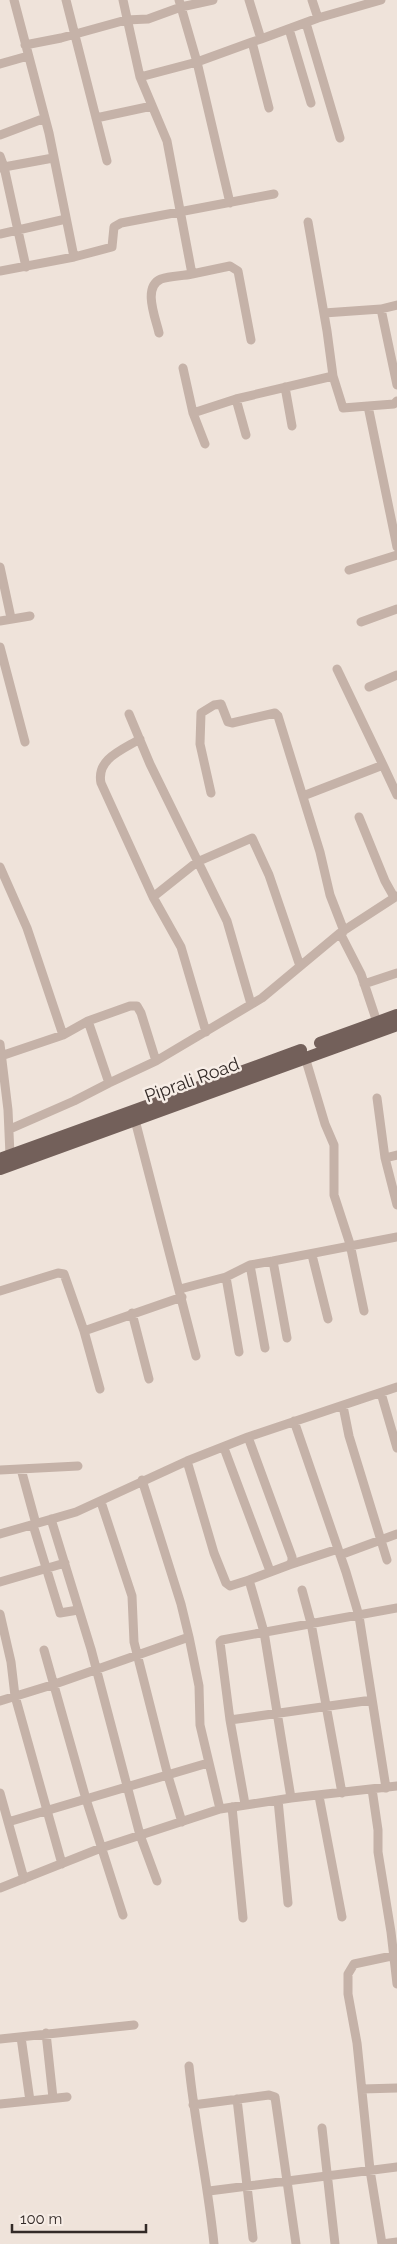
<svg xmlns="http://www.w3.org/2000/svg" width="397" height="2244" font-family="Raleway,sans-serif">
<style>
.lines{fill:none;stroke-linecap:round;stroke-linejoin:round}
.street{stroke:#c5b2a8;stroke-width:9}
.primary{stroke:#73605a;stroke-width:12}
.labels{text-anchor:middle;stroke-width:5;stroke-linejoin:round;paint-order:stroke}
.street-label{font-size:18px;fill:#332a27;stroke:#f7ede6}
</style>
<rect width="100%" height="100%" fill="#efe3da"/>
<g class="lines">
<path class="street" d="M14,0L49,133L74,257
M66,0L107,161
M123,0L140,77L167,141L192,274C182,276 170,276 161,279C142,287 156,319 159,333
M179,0L197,62L230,203
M249,0L261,39L252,42L269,108
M312,0L318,18
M306,23L340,138
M289,29L311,103
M261,39L318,18L381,0
M25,45L61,38L126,20L148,19L181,7L213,0
M0,64L28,56
M140,77L197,62L252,42
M96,118L152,106
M0,135L45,118
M0,156L4,167L53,158
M0,168L4,167L26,267
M0,234L66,219
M0,271L74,257L112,247L114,227L121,223L274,194
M192,274L230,266L238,271L251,340
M397,305L381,309L397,385
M324,313L381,309
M183,368L193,413L205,444
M333,376L343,408L368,406
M285,387L292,426
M236,399L246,435
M397,401L394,404L368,406L397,547
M193,413L236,399L333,376L327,331L308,222
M0,567L11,618
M349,570L397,555
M0,621L30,616
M361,622L397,609
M0,647L25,742
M369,687L397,675
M129,714L150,764L227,921L251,1004
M140,739C122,750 96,759 101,783L153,897L181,947L206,1032
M383,765L397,795
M211,793L200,744L201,713L214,705L221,704L228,722L232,723L275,713L278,716L320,852L330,895L344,931
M303,796L383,765L337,669
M359,817L385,881L394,897
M0,867L27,928L63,1035
M153,897L197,862L252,838L269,875L300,966
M340,933L361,974L377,1022
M364,984L397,973
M88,1021L130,1006H137L141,1013L156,1061
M0,1044L8,1110L10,1155
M1,1056L63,1035L88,1021L109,1083L74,1101L10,1129
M305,1057L325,1124L334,1145V1195L350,1244L364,1311
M109,1083L156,1061L262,998L340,933L397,896
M377,1098L385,1158L397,1205
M135,1120L196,1356
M385,1158L397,1155
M312,1255L328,1319
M273,1261L397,1237
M250,1265L265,1348
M226,1277L239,1352
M180,1289L226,1277L250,1265L273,1261L287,1338
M0,1291L58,1273L64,1274L84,1331L100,1389
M132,1313L149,1379
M84,1331L182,1297
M381,1393L397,1448
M343,1406L349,1436L387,1560
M294,1421L346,1572L359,1616L386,1788
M248,1437L292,1557V1562L289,1565L249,1580
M224,1448L270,1571
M187,1461L214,1553L226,1583L230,1586L249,1580L264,1632L291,1798
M21,1469L36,1524
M0,1470L78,1466
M142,1480L181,1604L189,1637L199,1686L200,1725L220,1809
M101,1502L132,1596L134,1642L168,1776L182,1822
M51,1519L91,1649L140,1835L157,1881
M33,1525L60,1613L78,1610
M0,1534L76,1512L187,1461L248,1437L397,1387
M340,1555L397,1534
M289,1565L338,1549
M0,1582L65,1563
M302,1590L311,1623L342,1793
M0,1614L11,1662L15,1696L62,1864
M44,1650L86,1799L123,1915
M0,1701L55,1684L189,1637
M230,1720L372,1700
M372,1789L378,1830V1852L391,1932L397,1984
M0,1793L24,1879
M319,1796L342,1917
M278,1800L288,1903
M245,1804L230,1720L220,1642L222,1640L397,1608
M232,1807L243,1918
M8,1822L208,1763
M0,1888L101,1848L220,1809L291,1798L397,1786
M46,2033L53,2098
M21,2037L30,2101
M0,2039L134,2025
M189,2066C195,2126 208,2184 214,2244
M362,2089L397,2088
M237,2099L253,2238
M0,2104L67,2097
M193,2105L269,2095L275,2097L296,2244
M322,2128L335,2244
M209,2191L397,2167
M382,2244L370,2170L357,2043L348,1994V1974L354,1964L397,1955
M382,2244L397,2242"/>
<path class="primary" d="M320,1043L397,1015
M0,1159L301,1050
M0,1169L397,1025"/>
</g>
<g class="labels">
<g class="street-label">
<text transform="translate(192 1080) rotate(-20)" y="6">Piprali Road</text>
</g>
</g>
<path d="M12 2224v8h134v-8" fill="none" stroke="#332a27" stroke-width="2.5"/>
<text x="20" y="2224" font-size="15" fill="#332a27" stroke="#f7ede6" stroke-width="4" paint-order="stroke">100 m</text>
</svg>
